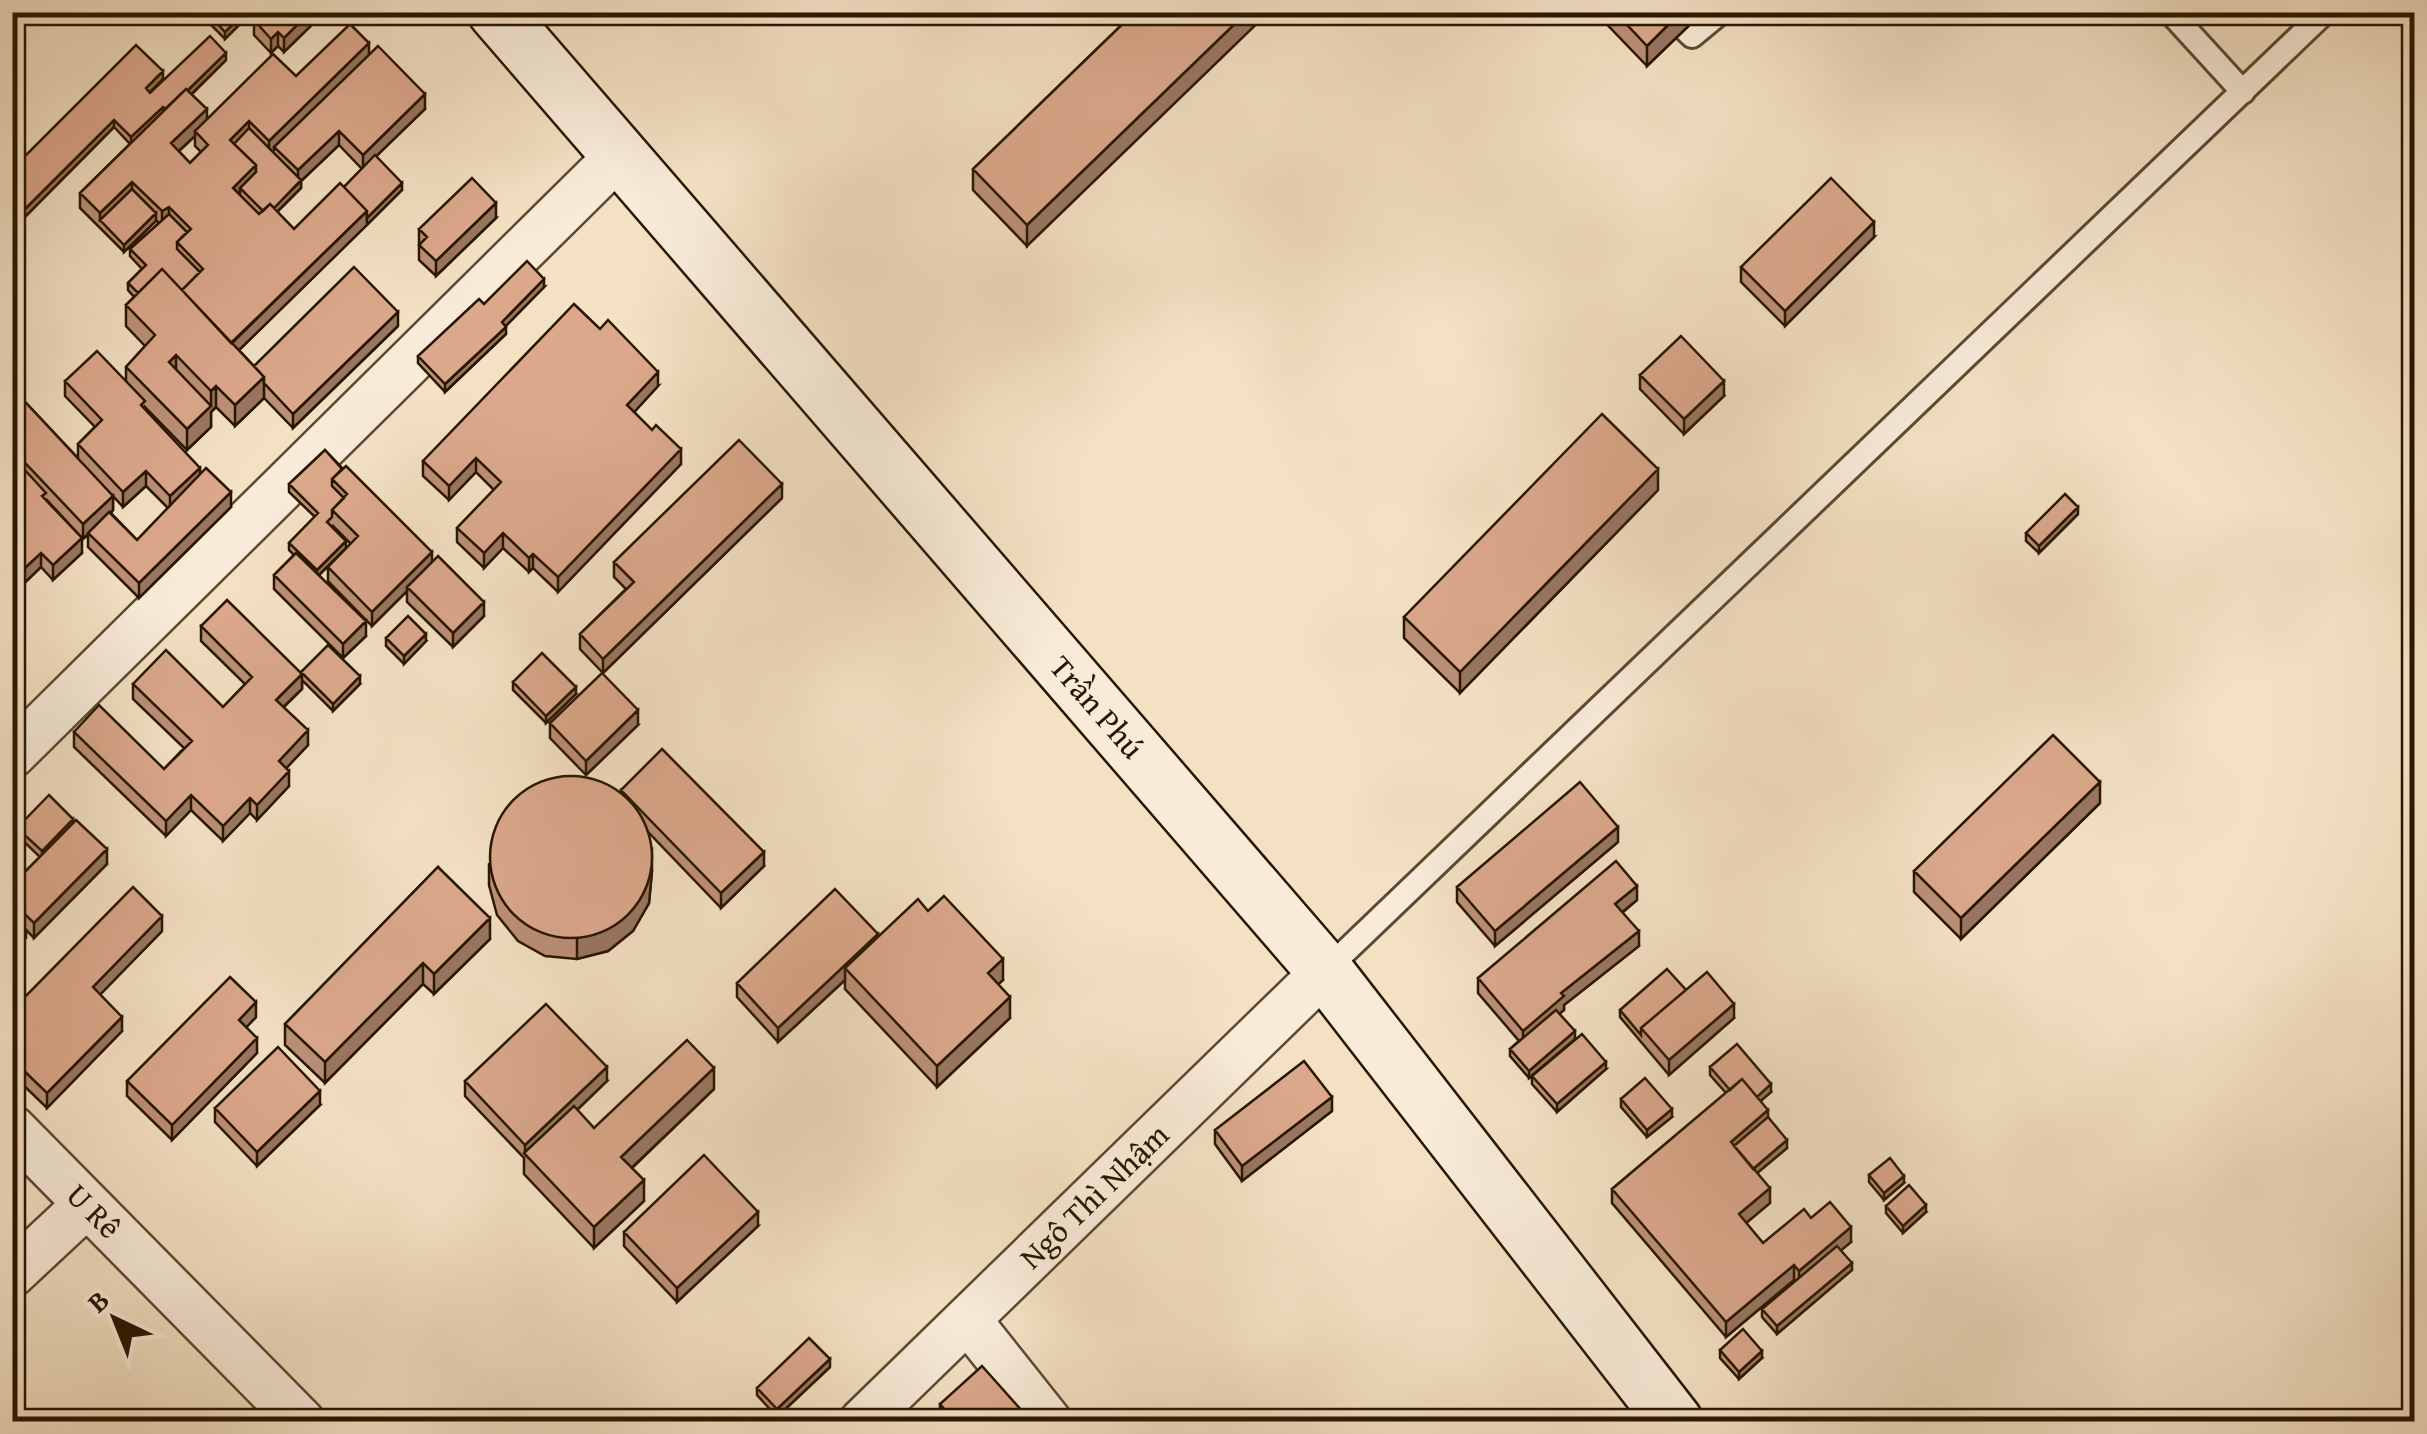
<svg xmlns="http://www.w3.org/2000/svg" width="2427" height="1434" font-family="'Gentium Book Plus',serif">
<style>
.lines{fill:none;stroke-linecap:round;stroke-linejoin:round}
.lane-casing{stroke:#5c4931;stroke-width:28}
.street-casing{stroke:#5c4931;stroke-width:50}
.secondary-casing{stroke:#291600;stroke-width:60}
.lane{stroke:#f8ecd9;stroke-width:22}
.street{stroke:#f8ecd9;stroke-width:45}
.secondary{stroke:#f8ecd9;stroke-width:55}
.wall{fill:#bc9078;stroke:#291600;stroke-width:2.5;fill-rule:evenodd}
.shaded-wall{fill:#997662;stroke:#291600;stroke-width:2.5}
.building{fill:#dba88c;stroke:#291600;stroke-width:2.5}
.labels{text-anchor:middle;stroke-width:8;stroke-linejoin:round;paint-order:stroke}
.street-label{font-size:32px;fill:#291600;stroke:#f8ecd9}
</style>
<rect width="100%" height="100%" fill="#f4e1c4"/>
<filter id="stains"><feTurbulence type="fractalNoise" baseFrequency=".002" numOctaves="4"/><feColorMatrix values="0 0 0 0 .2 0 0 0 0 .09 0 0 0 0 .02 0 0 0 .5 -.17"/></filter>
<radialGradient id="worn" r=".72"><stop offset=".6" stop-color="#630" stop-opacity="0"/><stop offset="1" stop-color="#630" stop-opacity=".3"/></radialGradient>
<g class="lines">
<defs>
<path id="lane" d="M1667,12L1692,36L1721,12
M2170,12L2243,92
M1325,971L2325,12"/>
<path id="street" d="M12,755L619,155
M12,1128L302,1422
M12,1274L87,1204
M968,1320L1049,1422
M862,1422L1325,971"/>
<path id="secondary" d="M496,12L1325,971L1675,1422"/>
</defs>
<use href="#lane" class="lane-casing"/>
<use href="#street" class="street-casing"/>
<use href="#secondary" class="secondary-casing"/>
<use href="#lane" class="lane"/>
<use href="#street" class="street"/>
<use href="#secondary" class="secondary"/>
</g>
<path class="wall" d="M198,12H252L225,39Z
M325,12L284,52L278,46L271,53L254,35V20Z
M1135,12L1027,246L973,190V169Z
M1595,12H1703L1647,66Z
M369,54L425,109L376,156L402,190L239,350L254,366L398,326L293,428L264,398L235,426L216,407L211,412V427L187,450L145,407V409L200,475L231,507L139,598L88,547V534L83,539L46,499L82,553L53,580L41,567L13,594L12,478L20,471L12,463V388L78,458V444L95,427L65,396V381L126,382V367L145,346L126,326V305L134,297L128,290V283L142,269L130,256V249L159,223L156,220L124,252L80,208V193L130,144L114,127L23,219L12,208V169L163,79L149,92L226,60L192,94L207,119L296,76ZM195,136V146L201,152L190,163L179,151ZM339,145L362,169L344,187L294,229L277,212L301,188V181ZM146,486L168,508L137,540L111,513L113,510V496L123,507Z
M496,218L436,276L419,260V229Z
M1874,237L1785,326L1741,282V267Z
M544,287L505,326L506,334L445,392L418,363V356L484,304Z
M1640,375L1724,396L1684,434L1640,389Z
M658,386L634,412L681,464L558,592L533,568L529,572L503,548L484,568L457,542V528L494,490L476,472L449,500L423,476V461Z
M325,450L484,616L453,647L407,602V591L372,626L328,581V567L351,544L332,525L346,548L319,575L366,636L343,658L274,589V575L294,555L289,550V543L315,517L289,492V484Z
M1658,490L1460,693L1404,638V617Z
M782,498L603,673L580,649V634L626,589L614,577V562Z
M2078,514L2039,553L2026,541V533Z
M201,626L301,673L360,684L333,711L302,680V689L284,707L308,745L286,768L289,786L257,820L250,813L223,841L191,810L166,836L74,747V732L164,769L184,748L133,699V684L223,707L245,684L201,641Z
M386,638L426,641L404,664L386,646Z
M513,682L576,694L546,723L513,690Z
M550,723L638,725L586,775L550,738Z
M621,790L764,866L721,908L648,832L652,871L649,903L633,931L608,951L577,959L545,956L518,941L497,915L489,885V864L621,792Z
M2100,803L1961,939L1914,892V871Z
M73,822L107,864L34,938L12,916V885L40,857L17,835V828Z
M1618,842L1495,946L1457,902V887Z
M438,867L490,939L434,994L423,984L325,1083L285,1045V1024Z
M1637,900L1623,912L1639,946L1564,1005V1010L1559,1014L1575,1039L1529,1078L1510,1056V1049L1519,1041L1478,993V978Z
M928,911L1003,980L998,984L1010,1018L937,1087L845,989V980L778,1042L737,997V983L878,937Z
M162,931L100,994L122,1031L47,1108L17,1079L12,1083V1010Z
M1686,990L1734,1018L1669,1075L1620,1017V1010Z
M256,1017L246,1027L257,1053L172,1140L127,1096V1081Z
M1710,1067L1771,1092L1760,1101L1768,1117L1787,1148L1757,1173L1770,1203L1746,1223L1763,1243L1811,1218L1851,1242L1841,1250L1852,1270L1777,1334L1762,1317V1309L1795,1281L1794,1280L1726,1337L1612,1203V1189L1726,1093L1710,1075Z
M1606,1069L1557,1112L1532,1084V1076Z
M465,1081H607L577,1110L594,1128L714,1089L632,1168L644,1201L594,1248L524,1174V1158L465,1096Z
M1621,1099L1672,1117L1647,1137L1621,1107Z
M320,1105L257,1166L215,1122V1108Z
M1332,1111L1242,1181L1215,1144V1130Z
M1869,1175L1904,1183L1884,1200L1869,1182Z
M1886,1206L1926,1212L1903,1233L1886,1213Z
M758,1226L677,1302L624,1246V1232Z
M1720,1350L1762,1358L1739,1379L1720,1358Z
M830,1367L777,1417L757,1395V1388Z
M940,1404L1032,1422H942L940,1419Z"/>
<path class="shaded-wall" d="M245,12H252L225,39V32Z
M310,12H325L284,52V38Z
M1247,12H1269L1027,246V225Z
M1681,12H1703L1647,66V46Z
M278,32V46L271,53V39Z
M369,43V58L274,147V150L269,156V141Z
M226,53V60L167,118V111Z
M163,71V79L146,96V88Z
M425,94V109L363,169V155Z
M163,107V114L131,145V137Z
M207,109V124L195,131V136L171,158V143Z
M114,120V127L23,219V211Z
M249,121V136L234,151L230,140Z
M339,131V145L301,181V188L266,223V215L298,184V170Z
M256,165V180L240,188V195L233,188Z
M132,182V196L100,220V213Z
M402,183V190L367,225V218Z
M496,203V218L436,276V261Z
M169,207V221L162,226V211Z
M367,211V225L230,359V345Z
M156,213V221L124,252V245Z
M1874,222V237L1785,326V311Z
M544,279V287L502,330V322Z
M398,312V326L293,428V414Z
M506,327V334L445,392V384Z
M176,355V376L169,362Z
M658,372V386L627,420V405Z
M264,377V398L235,426V405Z
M1724,381V396L1684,434V419Z
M216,386V407L211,412V427L187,450V429L211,406V391Z
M681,449V464L558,592V577Z
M476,458V472L449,500V486Z
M200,468V482L170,510V496Z
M1658,469V490L1460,693V672Z
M146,471V486L123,507V492Z
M782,484V498L603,673V659Z
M231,492V507L139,598V583Z
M113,496V510L83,539V524Z
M2078,507V514L2039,553V546Z
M503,533V548L484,568V553Z
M82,538V553L53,580V565Z
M346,541V548L317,577V570Z
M432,552V567L407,587V591L372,626V612Z
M41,553V567L13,594V579Z
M533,554V568L529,572V558Z
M484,602V616L453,647V633Z
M366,621V636L343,658V644Z
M426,634V641L404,664V656Z
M302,674V689L276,714V700Z
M360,676V684L333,711V704Z
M576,687V694L546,723V716Z
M19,701V708L12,715V707Z
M638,710V725L586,775V761Z
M308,730V745L279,776V761Z
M289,771V786L257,820V805Z
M2100,782V803L1961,939V918Z
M191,795V810L166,836V821Z
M250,798V813L223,841V826Z
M73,819V827L42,858V851Z
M1618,827V842L1495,946V931Z
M107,849V864L34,938V923Z
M652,850V871L649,903L633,931L608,951L577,959V938Z
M764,852V866L721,908V893Z
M1637,886V900L1615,918V904Z
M162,916V931L93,1002V987Z
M490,918V939L434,994V974Z
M26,931V938L12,952V944Z
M1639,931V946L1564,1005V1010L1523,1045V1031L1561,993Z
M878,934V948L845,968V980L778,1042V1028Z
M1003,959V980L988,994V973Z
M423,963V984L325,1083V1062Z
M1010,997V1018L937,1087V1066Z
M256,1002V1017L239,1035V1020Z
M1734,1004V1018L1669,1075V1060Z
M122,1017V1031L47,1108V1093Z
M1575,1031V1039L1529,1078V1071Z
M257,1038V1053L172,1140V1125Z
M1606,1062V1069L1557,1112V1104Z
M17,1064V1079L12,1083V1068Z
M607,1067V1081L528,1157L525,1154V1145Z
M714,1068V1089L621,1178V1157Z
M1771,1084V1092L1754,1107V1099Z
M320,1091V1105L257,1166V1152Z
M1332,1097V1111L1242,1181V1166Z
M1672,1109V1117L1647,1137V1130Z
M1768,1110V1124L1734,1153L1731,1142Z
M1787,1140V1148L1750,1179V1172Z
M1904,1176V1183L1884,1200V1193Z
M644,1180V1201L594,1248V1227Z
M1770,1188V1203L1739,1229V1214Z
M1926,1205V1212L1903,1233V1226Z
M758,1212V1226L677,1302V1288Z
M1851,1227V1242L1799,1286V1271Z
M1852,1263V1270L1777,1334V1326Z
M1794,1265V1280L1726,1337V1322Z
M1762,1351V1358L1739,1379V1372Z
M830,1359V1367L777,1417V1409Z"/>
<path class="building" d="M222,12H245L225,32L214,20Z
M262,12H310L284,38L278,32L271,39L254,20Z
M1135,12H1247L1027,225L973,169Z
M1615,12H1681L1647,46Z
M350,24L369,43L269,141L249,121L230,140L256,165L233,188L259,214L270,204L294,229L340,183L367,211L231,343L182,290L203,269L177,242L191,229L169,207L162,211L132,182L100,213L80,193L186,89L207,109L171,143L190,163L208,145L195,131L273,54L296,76Z
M210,36L226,53L188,90L186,89L165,109L163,107L131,137L114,120L23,211L12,201V169L136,45L163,71L146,88L150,93Z
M378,46L425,94L363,155L339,131L298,170L274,147Z
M249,128L301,180L274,208L270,204L263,211L240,188L256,172V165L234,144Z
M375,155L402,183L367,218V211L344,187Z
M472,178L496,203L436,261L419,245L427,237L419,229Z
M1831,178L1874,222L1785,311L1741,267Z
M132,189L156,213L124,245L100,220Z
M169,214L187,232L177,242V249L200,272L182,290L162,269L138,293L128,283L146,265L130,249Z
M527,261L544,279L502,322L506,327L445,384L418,356L479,299L484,304Z
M354,267L398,312L293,414L264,383V377L254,366Z
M162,269L264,377L235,405L216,386L211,391L176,355L169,362L211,406L187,429L126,367L155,335L126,305Z
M574,304L600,329L608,320L658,372L627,405L652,430L656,425L681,449L558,577L533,554L529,558L503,533L484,553L457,528L501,482L476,458L449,486L423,461Z
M1681,336L1724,381L1684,419L1640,375Z
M97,351L145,401L141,405L200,468L170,496L146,471L123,492L78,444L102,420L65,381Z
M12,388L113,496L83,524L12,449Z
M1602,414L1658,469L1460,672L1404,617Z
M739,440L782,484L603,659L580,634L634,582L614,562Z
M325,450L342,469L332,479V486L344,498L332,510V517L327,522L346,541L317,570L289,543L318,513L289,484Z
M346,466L432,552L372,612L328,567L358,536L332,510L347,494L332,479Z
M23,468L46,493L42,496L82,538L53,565L41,553L13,579L12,478Z
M206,468L231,492L139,583L88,533L109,512L137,540Z
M2065,494L2078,507L2039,546L2026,533Z
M296,553L366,621L343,644L274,575Z
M438,556L484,602L453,633L407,587Z
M227,600L302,674L276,700L308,730L279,761L289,771L257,805L250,798L223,826L191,795L166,821L74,732L99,705L164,769L192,741L133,684L166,650L223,707L252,677L201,626Z
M408,616L426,634L404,656L386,638Z
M328,645L360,676L333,704L301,672Z
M542,653L576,687L546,716L513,682Z
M602,673L638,710L586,761L550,723Z
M12,694L19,701L12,707Z
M2053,735L2100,782L1961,918L1914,871Z
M662,749L764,852L721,893L621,790Z
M490 857a81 81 0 1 1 162 0a81 81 0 1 1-162 0Z
M1580,782L1618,827L1495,931L1457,887Z
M49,795L73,819L42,851L17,828Z
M76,820L107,849L34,923L12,902V885Z
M1616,861L1637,886L1615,904L1639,931L1561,993L1564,996L1523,1031L1478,978Z
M438,867L490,918L434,974L423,963L325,1062L285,1024Z
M133,887L162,916L93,987L122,1017L47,1093L17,1064L12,1068V1010Z
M835,889L878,934L778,1028L737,983Z
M944,896L1003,959L988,973L1010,997L937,1066L845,968L918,899L928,911Z
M12,918L26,931L12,944Z
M1667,969L1686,990L1641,1028V1035L1620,1010Z
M1707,972L1734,1004L1669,1060L1641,1028Z
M230,977L256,1002L239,1020L257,1038L172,1125L127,1081Z
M546,1004L607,1067L525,1145L465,1081Z
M1556,1010L1575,1031L1529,1071L1510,1049Z
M1582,1034L1606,1062L1557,1104L1532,1076Z
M687,1040L714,1068L621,1157L644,1180L594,1227L524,1153L574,1106L594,1128Z
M1737,1044L1771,1084L1757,1097L1742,1079L1730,1090L1710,1067Z
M278,1047L320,1091L257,1152L215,1108Z
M1304,1061L1332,1097L1242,1166L1215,1130Z
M1645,1078L1672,1109L1647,1130L1621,1099Z
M1742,1079L1768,1110L1731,1142L1770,1188L1739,1214L1763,1243L1804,1209L1811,1218L1830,1202L1851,1227L1799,1271L1794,1265L1726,1322L1612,1189Z
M1768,1117L1787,1140L1753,1169L1734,1146Z
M704,1155L758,1212L677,1288L624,1232Z
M1890,1158L1904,1176L1884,1193L1869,1175Z
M1909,1185L1926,1205L1903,1226L1886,1206Z
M1837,1246L1852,1263L1777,1326L1762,1309Z
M1743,1329L1762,1351L1739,1372L1720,1350Z
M809,1338L830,1359L777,1409L757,1388Z
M982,1366L1032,1422H955L940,1404Z"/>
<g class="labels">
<g class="street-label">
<text transform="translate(1097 707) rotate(49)" y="11">Trần Phú</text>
<text transform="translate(1094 1196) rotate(-44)" y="11">Ngô Thì Nhậm</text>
<text transform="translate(94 1211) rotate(45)" y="11">U Rê</text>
</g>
</g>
<rect width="2427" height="1434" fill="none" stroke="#f4e1c4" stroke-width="50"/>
<rect x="15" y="15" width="2397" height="1404" fill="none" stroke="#291600" stroke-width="5"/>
<rect x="25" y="25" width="2377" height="1384" fill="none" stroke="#291600" stroke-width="2.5"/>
<g transform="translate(115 1319) rotate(317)" stroke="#f8ecd9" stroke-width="8" paint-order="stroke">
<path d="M0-8L18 38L0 25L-18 38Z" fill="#291600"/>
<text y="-15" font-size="28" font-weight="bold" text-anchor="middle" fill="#291600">B</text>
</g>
<rect width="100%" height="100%" filter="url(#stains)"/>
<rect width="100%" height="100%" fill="url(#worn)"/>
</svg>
